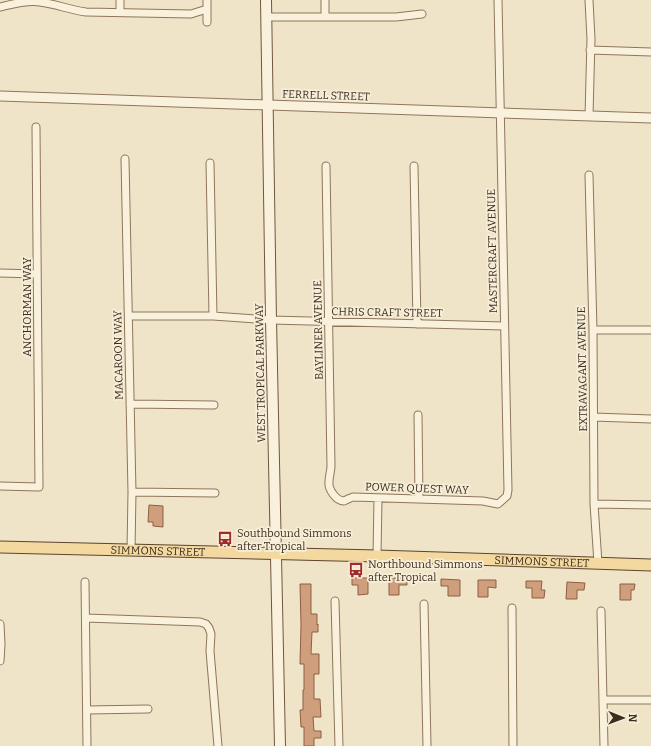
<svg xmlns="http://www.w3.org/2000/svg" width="651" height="746" font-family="Bitter,serif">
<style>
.building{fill:#cf9f7d;stroke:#8d5f41}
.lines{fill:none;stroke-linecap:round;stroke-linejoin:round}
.minor-casing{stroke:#8d765c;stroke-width:9}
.tertiary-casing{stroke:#8d765c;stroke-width:11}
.secondary-casing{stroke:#6f573f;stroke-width:12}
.primary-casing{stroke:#5b4430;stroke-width:13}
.minor{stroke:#faf1dc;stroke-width:7}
.tertiary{stroke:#faf1dc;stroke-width:9}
.secondary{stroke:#faf1dc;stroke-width:10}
.primary{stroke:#f3d9a0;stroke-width:11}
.labels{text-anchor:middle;stroke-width:3.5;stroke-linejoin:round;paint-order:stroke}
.street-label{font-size:11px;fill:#3d2e20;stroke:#f7eed8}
.poi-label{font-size:11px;fill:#3d2e20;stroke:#f7eed8;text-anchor:start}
</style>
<rect width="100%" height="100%" fill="#f0e4c8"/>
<path class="building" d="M149,505L163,506V527L153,526V522H148Z
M352,578H368V594L358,595V585H352Z
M389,578H407V585H399V595H389Z
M441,579L460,580V596H448V586H441Z
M478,580H496V588L488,587V597H478Z
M526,581H542L541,590H545L544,598H532V588H526Z
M567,582L585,583L584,590H577V599H566Z
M300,584H311V614H317V625L318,624V632H312L311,654H319V674H314V699H320L321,717H313L314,731H321V738H314V746H304V727H301L300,710H303V690H304V664H300L301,625Z
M620,584H635L634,590H631V600H620Z"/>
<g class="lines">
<defs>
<path id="minor" d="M120,0V12
M207,0V22
M589,0L591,39L589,116
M0,7C13,4 27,0 40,2C56,4 70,10 86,12L191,14L207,9
M266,17H396L422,14
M325,17V0
M590,50L651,52
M125,159L132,492L131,551
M210,163L213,316
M326,166L331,466C331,471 329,476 329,482C328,489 336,501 344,501C346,500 350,498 353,497L483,501L498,504L507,496L508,490L498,0
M414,166L417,324
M589,175L593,330L594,504L598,563
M0,273L37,274
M129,316H213L271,320L504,326
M593,330H651
M130,404L214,405
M418,415L419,499
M594,417L651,419
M0,486L39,487L36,127
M132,492L215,493
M594,504L651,505
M377,556L378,498
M85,582L87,746
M335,601L339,746
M424,604L427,746
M512,608L513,746
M601,611L604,746
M86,618L200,622L206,624L209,628L211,634L210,651L218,746
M0,624L1,644L0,661
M603,700H651
M87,710L148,709"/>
<path id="tertiary" d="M0,96L651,118"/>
<path id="secondary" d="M266,0L271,320L280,746"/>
<g id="primary">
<path id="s1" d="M0,547L377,556L651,565"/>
</g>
</defs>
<use href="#minor" class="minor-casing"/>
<use href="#tertiary" class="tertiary-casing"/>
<use href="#secondary" class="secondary-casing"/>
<use href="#primary" class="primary-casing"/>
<use href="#minor" class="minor"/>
<use href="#tertiary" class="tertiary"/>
<use href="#secondary" class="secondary"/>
<use href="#primary" class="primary"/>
</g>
<defs>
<symbol id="bus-bare" viewBox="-9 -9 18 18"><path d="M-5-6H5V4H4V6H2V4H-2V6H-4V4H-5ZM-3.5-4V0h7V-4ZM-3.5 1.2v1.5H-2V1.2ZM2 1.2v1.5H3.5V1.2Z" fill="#9e2a2b" stroke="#f7eed8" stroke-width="2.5" paint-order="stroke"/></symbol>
</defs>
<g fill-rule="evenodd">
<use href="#bus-bare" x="214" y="528" width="22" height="22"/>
<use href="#bus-bare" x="345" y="559" width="22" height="22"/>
</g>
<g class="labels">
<g class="street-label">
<text transform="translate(326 95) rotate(2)" y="4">FERRELL STREET</text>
<text transform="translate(492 251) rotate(-91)" y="4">MASTERCRAFT AVENUE</text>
<text transform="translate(27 307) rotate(-90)" y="4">ANCHORMAN WAY</text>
<text transform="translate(387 312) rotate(1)" y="4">CHRIS CRAFT STREET</text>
<text transform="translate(318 330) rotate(-91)" y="4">BAYLINER AVENUE</text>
<text transform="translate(118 355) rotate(-91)" y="4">MACAROON WAY</text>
<text transform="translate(582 369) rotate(-91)" y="4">EXTRAVAGANT AVENUE</text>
<text transform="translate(260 373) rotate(-91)" y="4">WEST TROPICAL PARKWAY</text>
<text transform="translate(417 488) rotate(2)" y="4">POWER QUEST WAY</text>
<text dy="4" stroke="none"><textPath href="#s1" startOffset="158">SIMMONS STREET</textPath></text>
<text dy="4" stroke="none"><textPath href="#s1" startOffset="542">SIMMONS STREET</textPath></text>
</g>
<g class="poi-label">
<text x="237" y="537">Southbound Simmons<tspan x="237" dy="13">after Tropical</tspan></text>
<text x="368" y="568">Northbound Simmons<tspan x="368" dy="13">after Tropical</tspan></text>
</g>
</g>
<g transform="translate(623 718) rotate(91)" stroke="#f7eed8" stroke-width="3" paint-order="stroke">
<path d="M0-3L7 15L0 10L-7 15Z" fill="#3d2e20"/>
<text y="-6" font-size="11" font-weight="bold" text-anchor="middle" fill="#3d2e20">N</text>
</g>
</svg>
